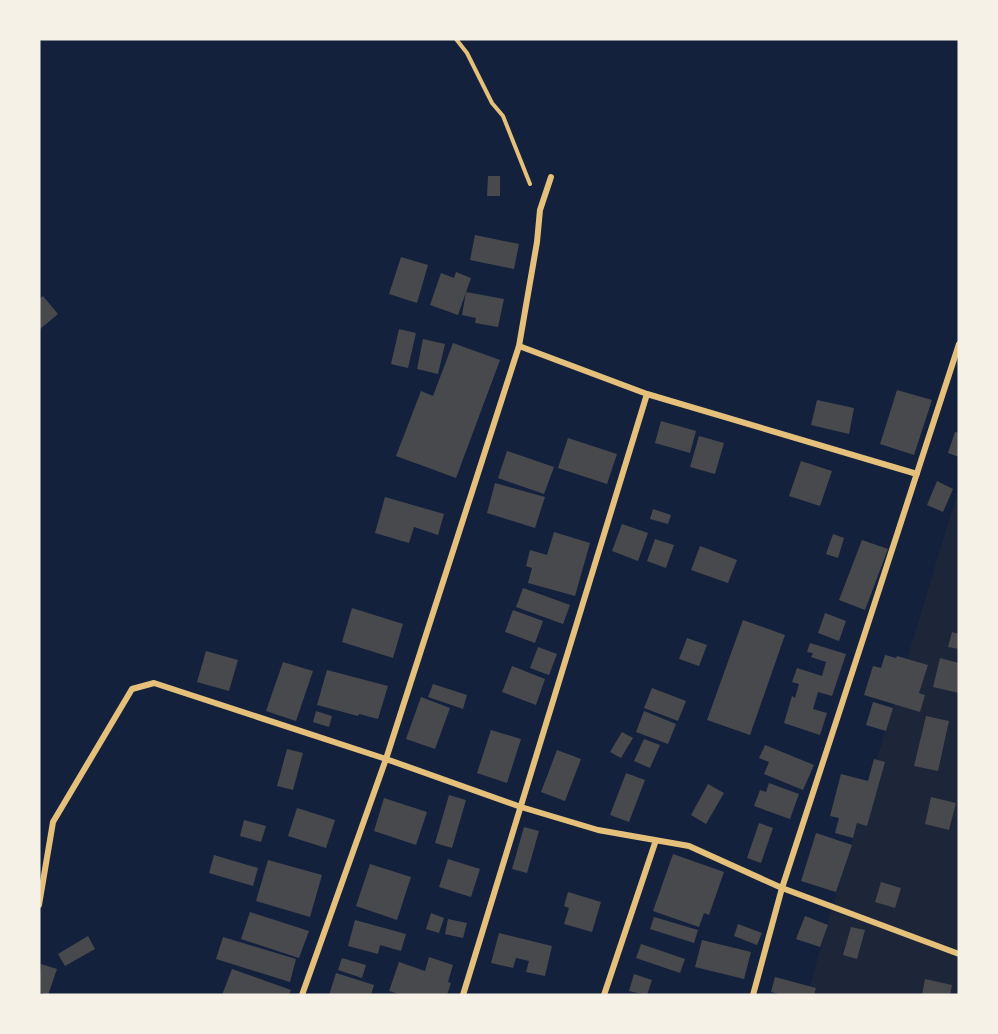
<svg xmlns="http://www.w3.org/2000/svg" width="998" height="1034" font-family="Signika,sans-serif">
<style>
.green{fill:#1d2539}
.building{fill:#48494c}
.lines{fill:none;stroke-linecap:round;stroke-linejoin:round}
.path{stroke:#e5c07b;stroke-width:4}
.minor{stroke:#e5c07b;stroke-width:6}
</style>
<rect width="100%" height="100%" fill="#14213d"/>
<path class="green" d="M959,487V995H808L823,938Z"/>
<path class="building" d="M488,176H500V196H487Z
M475,235L519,244L514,269L470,260Z
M401,257L428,265L417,303L389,294Z
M456,272L471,278L458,315L430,305L441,273L454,278Z
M466,292L504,299L498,327L475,323L476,318L462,315Z
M43,296L58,314L39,330V299Z
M399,329L416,333L408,368L391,364Z
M423,339L445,344L438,374L417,369Z
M453,343L500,360L456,478L396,456L421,391L433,396Z
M897,390L932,400L914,455L880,444Z
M817,400L854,408L849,434L811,425Z
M661,421L696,431L690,453L655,443Z
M955,432L959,433V457L948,453Z
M699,436L724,443L715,474L690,467Z
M568,438L617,454L607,484L558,468Z
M507,451L554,467L544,494L498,478Z
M801,461L832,471L820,506L789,496Z
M937,481L953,489L943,512L927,505Z
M495,483L545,497L535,528L487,513Z
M385,497L444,514L438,535L414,527L409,543L375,533Z
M653,509L671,515L668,524L650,519Z
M622,524L648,533L638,561L612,551Z
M554,532L590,543L575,596L528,583L532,568L526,566L530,550L547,555Z
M833,534L844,538L838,558L826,554Z
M655,539L674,545L666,568L647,561Z
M862,540L888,549L865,610L839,600Z
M700,546L737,560L728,583L691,570Z
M523,588L570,605L563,624L516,607Z
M352,608L403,624L393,658L342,642Z
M513,610L543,621L535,643L505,632Z
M825,613L846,621L839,641L818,633Z
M743,620L785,635L750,735L707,720Z
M952,632L959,634V649L948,647Z
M687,638L707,645L699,666L679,659Z
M810,643L846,654L832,696L818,692L813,709L827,713L820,735L784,723L792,696L795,698L799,684L792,682L797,668L822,676L826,662L811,657L813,653L807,652Z
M538,647L557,654L549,675L530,668Z
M206,651L238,660L229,691L197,682Z
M885,655L896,658L897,656L928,665L919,693L925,695L920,712L864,695L873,666L881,668Z
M940,658L959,663V693L933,687Z
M283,662L313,671L296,721L266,711Z
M512,666L545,679L536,705L502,692Z
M327,670L388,686L378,719L359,714L358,716L317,705Z
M433,684L467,695L463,709L428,697Z
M652,688L686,701L678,721L644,708Z
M421,697L450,708L435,749L406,739Z
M873,702L893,708L886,731L866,725Z
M316,711L332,716L329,727L313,722Z
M644,711L676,724L668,744L636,732Z
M926,716L949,721L938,771L914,766Z
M491,730L521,739L507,783L477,773Z
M622,732L633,738L621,758L610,752Z
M644,739L660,745L650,768L634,761Z
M765,745L814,765L803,790L764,774L769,762L759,758Z
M287,749L303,753L293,790L277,786Z
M557,750L581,759L565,801L541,792Z
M874,759L885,762L867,826L857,823L853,838L835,833L839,818L830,816L841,774L868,781Z
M626,773L645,780L629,822L610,815Z
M769,783L799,794L790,819L754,806L760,790L766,792Z
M708,784L724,793L706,824L691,815Z
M449,795L466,800L452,848L435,843Z
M931,797L956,803L949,830L925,824Z
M384,798L427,812L416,845L374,831Z
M297,808L335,820L326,848L288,836Z
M244,820L266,826L261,842L240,836Z
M759,823L773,828L761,863L747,858Z
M524,827L539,831L527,873L512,869Z
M816,833L852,845L836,892L801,881Z
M673,854L724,872L709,915L704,913L699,927L653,911Z
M214,855L258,868L253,886L209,873Z
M448,859L480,869L471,897L439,887Z
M268,860L322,875L310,917L256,901Z
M370,864L411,877L397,920L356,906Z
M881,882L901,888L895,908L875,902Z
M568,892L601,902L592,932L564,924L569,908L564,906Z
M250,912L309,931L299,958L241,939Z
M431,913L444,918L439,933L426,929Z
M805,916L828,925L820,947L796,939Z
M654,917L698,930L694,943L650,929Z
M448,919L467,923L463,938L445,934Z
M355,920L406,934L401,951L380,945L378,954L348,946Z
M738,924L762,933L757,945L734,936Z
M851,927L865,930L857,959L843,955Z
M499,933L552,946L545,976L526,972L529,961L516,958L513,968L491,963Z
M88,936L95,949L65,966L58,954Z
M223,937L296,959L290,982L216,959Z
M702,940L751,952L744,979L695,967Z
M641,944L685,959L680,973L636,958Z
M429,957L453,965L448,982L451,983L447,995H402L389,991L399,962L425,971Z
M342,958L366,965L362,978L338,970Z
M41,964L57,969L48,995L39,992Z
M232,969L291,990L289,995H222Z
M336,973L374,985L371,995H329Z
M634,974L652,980L647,995L629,991Z
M775,977L816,988L814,995H783L771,992Z
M925,979L952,985L950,995H922Z"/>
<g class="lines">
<path class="path" d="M456,39L467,53L492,103L503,116L530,184"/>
<path class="minor" d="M519,346L647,394L917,474
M39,905L53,822L132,689L154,683L386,759L521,807L598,830L689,846L782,888L959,954
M302,995L386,759L519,346L537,242L540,210L551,177
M463,995L647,394
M604,995L656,840
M753,995L782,888L959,344"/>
</g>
<rect width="998" height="1034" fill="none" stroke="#f6f1e7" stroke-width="81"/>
</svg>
